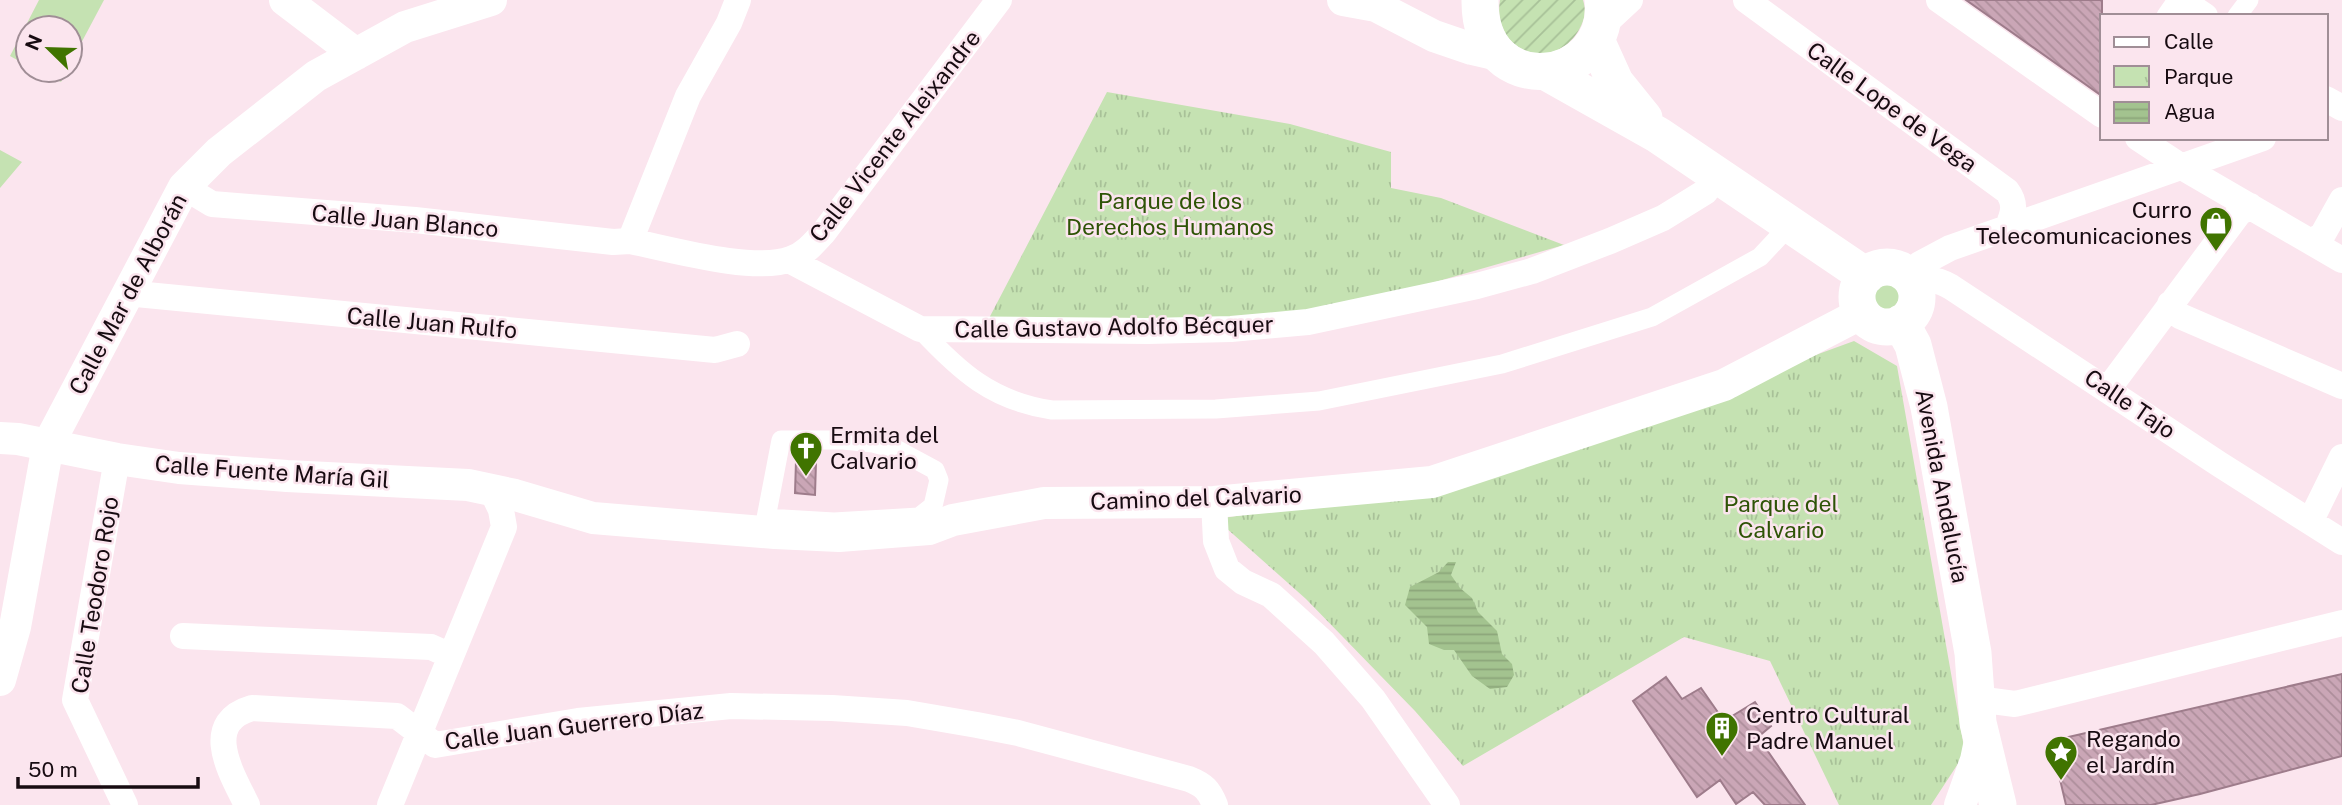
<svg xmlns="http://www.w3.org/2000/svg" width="2342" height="805" font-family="'Public Sans',sans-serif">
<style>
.grass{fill:#c5e2b2}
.park{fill:url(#park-tufts)}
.garden{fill:url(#garden-furrows)}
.water{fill:url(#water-rules)}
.building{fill:url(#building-back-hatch);stroke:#9e7c8b;stroke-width:2}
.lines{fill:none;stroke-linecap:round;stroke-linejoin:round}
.pedestrian{stroke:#fff;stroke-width:19}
.minor{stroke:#fff;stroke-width:26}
.tertiary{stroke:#fff;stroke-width:32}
.secondary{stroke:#fff;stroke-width:37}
.labels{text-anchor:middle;stroke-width:5;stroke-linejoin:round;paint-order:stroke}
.street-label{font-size:23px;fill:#170b11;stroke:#fbe5ee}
.park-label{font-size:23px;fill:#2e5406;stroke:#fbe5ee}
.poi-label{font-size:23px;fill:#170b11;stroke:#fbe5ee;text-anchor:start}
</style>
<defs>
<pattern id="park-tufts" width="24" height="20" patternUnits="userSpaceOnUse" patternTransform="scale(1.75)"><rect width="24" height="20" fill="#c5e2b2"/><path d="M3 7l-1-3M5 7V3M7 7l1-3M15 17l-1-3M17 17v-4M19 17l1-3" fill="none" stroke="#a8c198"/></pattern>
<pattern id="garden-furrows" width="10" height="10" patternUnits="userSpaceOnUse" patternTransform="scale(1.75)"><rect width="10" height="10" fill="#c5e2b2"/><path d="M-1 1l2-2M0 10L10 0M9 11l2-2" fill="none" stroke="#a8c198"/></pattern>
<pattern id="water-rules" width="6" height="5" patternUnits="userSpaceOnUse" patternTransform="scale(1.75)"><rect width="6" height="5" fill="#a3c38f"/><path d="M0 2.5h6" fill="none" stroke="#8ca67a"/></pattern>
<pattern id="building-back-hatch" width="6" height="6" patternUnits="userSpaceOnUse" patternTransform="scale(1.75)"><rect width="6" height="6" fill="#caa6b6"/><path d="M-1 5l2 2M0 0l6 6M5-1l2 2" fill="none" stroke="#ad8e9b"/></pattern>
</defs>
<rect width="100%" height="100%" fill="#fbe5ee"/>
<path class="grass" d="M39,0H104L70,64V28H28V66L10,56Z
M36,70H67L61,82Z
M0,150L22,162L0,188Z
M1873 296a13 13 0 1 1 26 0a13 13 0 1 1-26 0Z"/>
<path class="park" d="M1107,92L1290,124L1391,152V188L1441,198L1564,245L1369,301L1211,325L986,324Z
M1854,341L1897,366L1965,753L1931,805H1839L1770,661L1684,637L1463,766L1415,711L1306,599L1216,519L1319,504L1446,490Z"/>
<path class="garden" d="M1500,0H1583C1586,9 1585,18 1581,26C1557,75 1491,54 1500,0Z"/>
<path class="water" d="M1448,562H1456L1451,575L1460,588L1472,598L1478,612L1497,631L1502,654L1512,664L1514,675L1507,687L1490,689L1472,676L1454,650H1444L1429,644L1427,627L1405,605L1410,587L1439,572Z"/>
<path class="building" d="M1966,0H2102V96Z
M796,461L816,462L815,495L795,493Z
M2342,674V756L2200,794L2151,805H2066L2051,741Z
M1666,677L1682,699L1701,688L1724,721L1755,702L1771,726L1758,737L1805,805H1765L1753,792L1736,804L1720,780L1697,797L1633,701Z"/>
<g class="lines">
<path class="pedestrian" d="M2166,16L2177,0
M2237,16L2249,0
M920,329C960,372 992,401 1052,410L1216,409L1319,401L1502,364L1652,317L1760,257L1791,224
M781,440H843L873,443L896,449L935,470L939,480L933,506L919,517L834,522L766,518Z"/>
<path class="minor" d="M1746,0L2007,191C2016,203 2014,212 2008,226
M1939,0L2102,115
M2181,0L2205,16
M1602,26L1630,0
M2326,99L2342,108
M2138,138L2182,167L2342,260
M184,187L212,204L415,220L613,242L630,241C670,249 754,273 791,259C805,254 814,243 824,232L999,0
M630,241L688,96L729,23L738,0
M2313,242L2323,234L2342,200
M789,260L920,329L1148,331L1231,329L1308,322L1477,286L1532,271L1610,241L1663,218L1705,192L1718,175
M1909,277L1920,264L1950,248L2263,138
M1914,285C1927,277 1939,280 1951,287L2219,464L2342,542
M126,293L715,350L737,344
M2170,304L2173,311L2180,316L2342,386
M2106,387L2114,381L2239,213L2250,206
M117,459L75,700L125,805
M1214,502L1216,541L1227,569L1243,582L1271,595L1324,643L1373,699L1447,805
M2313,522L2314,514L2342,457
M183,636L431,647L451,656
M1992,701L2015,704L2342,623
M247,805C232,774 200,723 252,708L397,716L435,745L578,721L731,706L832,708L907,713L977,725L1018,733L1189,779C1204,785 1209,790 1215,805
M390,805L504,527L501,510L491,489"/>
<path class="tertiary" d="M285,0L356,54
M1343,0L1376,6L1434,36L1472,49L1498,55
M0,438L18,439L117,459L179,468L287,476L468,485L515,495L593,518L775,533L839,536L929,529L953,520L1044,503L1214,502L1432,482L1724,385L1862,313
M0,680L15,627L48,445L184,187L219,152L316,76L405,27L491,0
M1960,805L1976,760L1981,736"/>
<path class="secondary" d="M1480,0C1479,104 1612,86 1603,0
M1596,40L1615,82L1644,118
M1546,72L1658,135L1866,276
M1857 297a30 30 0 1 1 60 0a30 30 0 1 1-60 0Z
M1901,323L1913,345L1929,407L1973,653L1978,723L1998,805"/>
</g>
<defs>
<symbol id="shop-pin" viewBox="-11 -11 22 30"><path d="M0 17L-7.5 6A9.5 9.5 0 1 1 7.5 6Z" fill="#407400" stroke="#fbe5ee"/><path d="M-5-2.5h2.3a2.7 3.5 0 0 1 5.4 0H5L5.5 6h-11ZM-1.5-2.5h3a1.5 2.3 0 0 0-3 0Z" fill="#fff"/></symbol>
<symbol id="church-pin" viewBox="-11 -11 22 30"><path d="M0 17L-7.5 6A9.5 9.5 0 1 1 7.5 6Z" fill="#407400" stroke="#fbe5ee"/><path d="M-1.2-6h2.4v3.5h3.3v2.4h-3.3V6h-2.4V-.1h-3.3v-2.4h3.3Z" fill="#fff"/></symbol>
<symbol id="building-pin" viewBox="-11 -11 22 30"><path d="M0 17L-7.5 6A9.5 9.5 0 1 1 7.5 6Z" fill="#407400" stroke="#fbe5ee"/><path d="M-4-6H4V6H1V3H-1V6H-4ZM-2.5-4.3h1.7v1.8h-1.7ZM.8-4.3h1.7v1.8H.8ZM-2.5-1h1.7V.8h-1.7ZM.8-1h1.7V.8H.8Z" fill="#fff"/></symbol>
<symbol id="sight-pin" viewBox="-11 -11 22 30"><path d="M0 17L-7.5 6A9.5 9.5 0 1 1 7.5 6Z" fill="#407400" stroke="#fbe5ee"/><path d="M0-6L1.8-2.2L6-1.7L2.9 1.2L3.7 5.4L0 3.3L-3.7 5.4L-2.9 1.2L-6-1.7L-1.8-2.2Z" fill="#fff"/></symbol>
</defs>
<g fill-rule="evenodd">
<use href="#shop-pin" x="2197" y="204" width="38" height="52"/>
<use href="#church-pin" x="787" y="429" width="38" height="52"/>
<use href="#building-pin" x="1703" y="709" width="38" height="52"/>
<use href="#sight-pin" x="2042" y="733" width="38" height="52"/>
</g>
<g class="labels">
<g class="street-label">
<text transform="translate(1892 107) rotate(36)" y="8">Calle Lope de Vega</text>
<text transform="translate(895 136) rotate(-52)" y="8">Calle Vicente Aleixandre</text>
<text transform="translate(405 221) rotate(5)" y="8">Calle Juan Blanco</text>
<text transform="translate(128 294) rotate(-62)" y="8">Calle Mar de Alborán</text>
<text transform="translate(432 323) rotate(5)" y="8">Calle Juan Rulfo</text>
<text transform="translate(1114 327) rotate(-1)" y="8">Calle Gustavo Adolfo Bécquer</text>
<text transform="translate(2130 404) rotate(34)" y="8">Calle Tajo</text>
<text transform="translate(272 472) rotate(4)" y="8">Calle Fuente María Gil</text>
<text transform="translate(1942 486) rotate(79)" y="8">Avenida Andalucía</text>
<text transform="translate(1196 498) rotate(-2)" y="8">Camino del Calvario</text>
<text transform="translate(95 595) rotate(-81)" y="8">Calle Teodoro Rojo</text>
<text transform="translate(574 726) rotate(-7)" y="8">Calle Juan Guerrero Díaz</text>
</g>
<g class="park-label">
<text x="1170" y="209">Parque de los<tspan x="1170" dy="26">Derechos Humanos</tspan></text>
<text x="1781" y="512">Parque del<tspan x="1781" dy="26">Calvario</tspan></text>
</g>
<g class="poi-label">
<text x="2192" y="218" text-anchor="end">Curro<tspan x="2192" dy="26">Telecomunicaciones</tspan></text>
<text x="830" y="443">Ermita del<tspan x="830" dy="26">Calvario</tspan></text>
<text x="1746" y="723">Centro Cultural<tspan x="1746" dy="26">Padre Manuel</tspan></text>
<text x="2086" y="747">Regando<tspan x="2086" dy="26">el Jardín</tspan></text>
</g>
</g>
<rect x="2100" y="14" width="228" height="126" fill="#fbe5ee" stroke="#a08e96" stroke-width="2"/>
<rect x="2114" y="37" width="35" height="10" fill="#ffffff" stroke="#a08e96" stroke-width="2"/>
<text x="2164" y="49" font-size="21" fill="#170b11">Calle</text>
<rect x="2114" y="66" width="35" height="21" fill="url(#park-tufts)" stroke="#a08e96" stroke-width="2"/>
<text x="2164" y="84" font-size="21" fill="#170b11">Parque</text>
<rect x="2114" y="102" width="35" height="21" fill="url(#water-rules)" stroke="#a08e96" stroke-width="2"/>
<text x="2164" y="119" font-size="21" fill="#170b11">Agua</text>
<g transform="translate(49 49) rotate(293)"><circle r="33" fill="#fbe5ee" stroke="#a08e96" stroke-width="2"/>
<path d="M0-5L12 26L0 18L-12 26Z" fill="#407400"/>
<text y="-10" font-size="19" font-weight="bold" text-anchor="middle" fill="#170b11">N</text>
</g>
<path d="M18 777v10h180v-10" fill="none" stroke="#170b11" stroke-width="3.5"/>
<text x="28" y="777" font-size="21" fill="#170b11" stroke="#fbe5ee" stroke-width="5" paint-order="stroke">50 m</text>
</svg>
